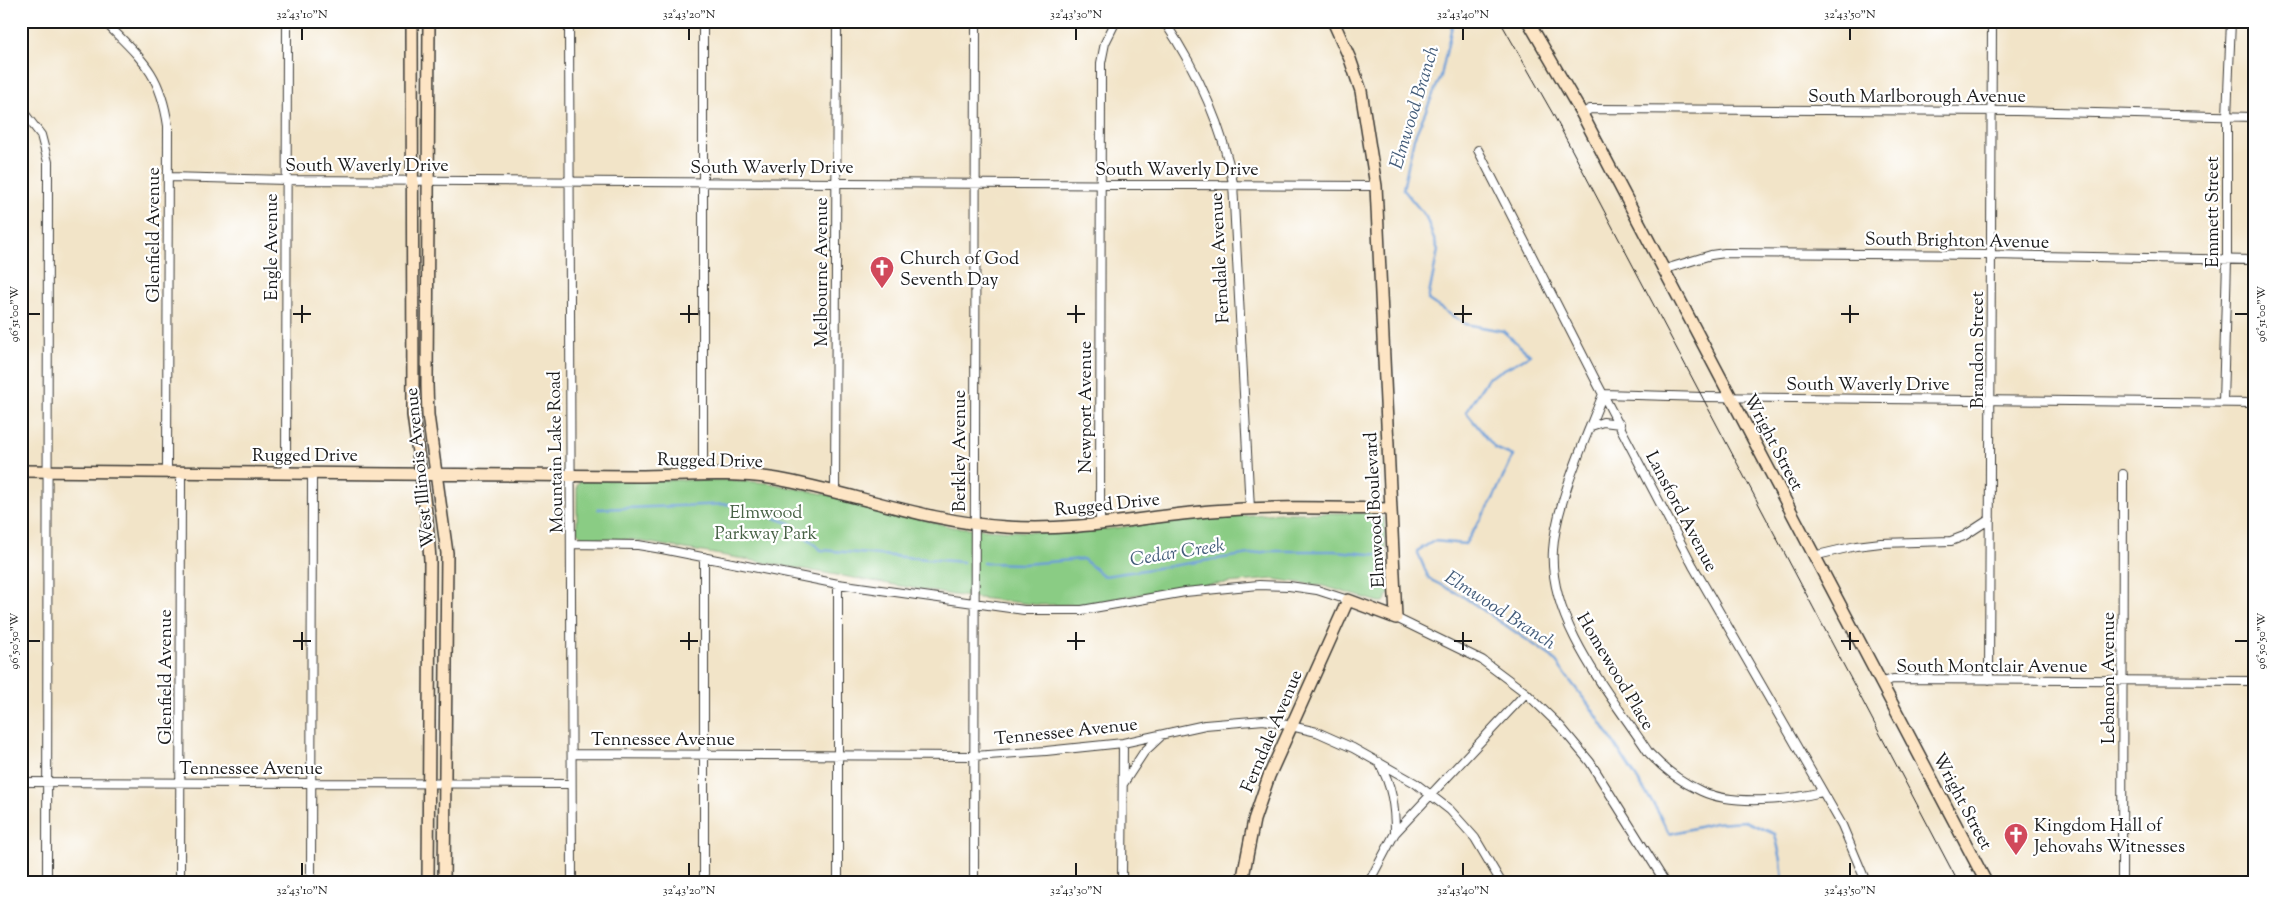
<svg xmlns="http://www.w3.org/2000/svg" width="2275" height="903" font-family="'Sorts Mill Goudy',serif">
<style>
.green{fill:#8acc84;stroke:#537450}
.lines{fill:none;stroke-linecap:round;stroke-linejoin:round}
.stream{stroke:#6c9ed7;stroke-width:2.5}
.street-casing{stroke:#3c3a36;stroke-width:10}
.secondary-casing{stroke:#3c3a36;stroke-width:14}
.street{stroke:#fff;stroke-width:8}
.secondary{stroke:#fde5c5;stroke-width:11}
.tram{stroke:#1c1c1c;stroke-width:1}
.ticks{fill:none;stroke:#1c1c1c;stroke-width:2}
.labels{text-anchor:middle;stroke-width:4.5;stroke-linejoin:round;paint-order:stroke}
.street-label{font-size:18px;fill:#1c1c1c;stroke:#fff}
.poi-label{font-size:18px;fill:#1c1c1c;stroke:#fff;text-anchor:start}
.park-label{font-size:18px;fill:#486246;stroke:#fff}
.water-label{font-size:19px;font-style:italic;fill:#445d7a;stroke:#fff}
.neatline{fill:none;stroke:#1c1c1c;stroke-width:2}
.ticks-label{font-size:12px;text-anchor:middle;fill:#1c1c1c}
</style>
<rect width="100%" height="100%" fill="#fff"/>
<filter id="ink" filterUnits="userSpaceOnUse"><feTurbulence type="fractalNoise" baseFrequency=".02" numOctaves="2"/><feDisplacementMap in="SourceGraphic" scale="10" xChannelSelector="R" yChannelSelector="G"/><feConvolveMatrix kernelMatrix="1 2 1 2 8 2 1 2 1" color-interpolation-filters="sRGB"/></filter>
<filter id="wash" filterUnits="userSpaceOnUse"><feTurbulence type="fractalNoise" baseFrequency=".0096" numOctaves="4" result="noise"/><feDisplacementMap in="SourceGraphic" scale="20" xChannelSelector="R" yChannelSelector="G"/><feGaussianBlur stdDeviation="1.12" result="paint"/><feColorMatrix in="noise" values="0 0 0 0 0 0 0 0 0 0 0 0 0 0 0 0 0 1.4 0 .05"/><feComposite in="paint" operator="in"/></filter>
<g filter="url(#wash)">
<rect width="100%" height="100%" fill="#f2e4c8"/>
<path class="green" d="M581,480H732L769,483L829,495L952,527L1033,532L1078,533L1175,520L1282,513H1378L1384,519L1389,594L1384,602H1379L1323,586L1273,579L1182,587L1084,604L1040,605L953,595L633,540L583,538L577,532V485Z"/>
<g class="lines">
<path class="stream" d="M1453,21L1441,76L1414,138L1403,189L1426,217L1438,250L1428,300L1465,324L1503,331L1530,355L1488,378L1466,412L1495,448L1513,456L1493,499L1465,544L1434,541L1417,551L1429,579L1461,595L1552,657L1594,712L1657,810L1669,834L1715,823L1745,821L1775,834L1781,860L1783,882
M598,509L731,504L790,523L821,550L963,562
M983,563L1024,564L1083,559L1104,576L1270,551H1335L1381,555"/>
</g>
</g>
<g filter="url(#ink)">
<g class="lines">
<defs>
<path id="street" d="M104,21C141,59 160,71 168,126L167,472
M569,21L572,882
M1164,21C1198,72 1222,124 1233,183L1250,509
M21,109L41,135L48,162L47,882
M1582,114L1590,109L2016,111L2254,117
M1478,150L1597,383L1693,566L1842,825L1866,882
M169,177L286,180L1376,186
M1662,270L1711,255L1725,253L1992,255L2254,260
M2223,402L2227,260V117L2231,21
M1591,426L1603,422L1620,424
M286,472L287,21
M703,475V21
M835,493L837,21
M1100,525L1101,63L1105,43L1116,21
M571,544L638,545L662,549L838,584L1024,610H1082L1185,592L1259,585L1289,586L1317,590L1348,600
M1813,556L1856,546L1881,543L1951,541L1964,536L1990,519
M838,584V882
M1396,618L1482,660L1526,693L1560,726L1590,762L1665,882
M1989,680L1992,21
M1880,683L1893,679L2254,681
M572,754L974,756L1046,751L1123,743L1205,725L1264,720L1317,732L1353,748L1415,783L1450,810L1475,838L1501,882
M1379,762C1392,786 1395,806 1395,833
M21,782L571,784
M1123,784L1144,752L1161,736
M1822,792C1789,800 1733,806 1701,791C1681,782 1664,769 1649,753C1611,695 1548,622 1553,550C1556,503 1586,438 1603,394L1703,397L2254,403
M180,882L181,472
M311,882L312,472
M704,882V557
M974,882L976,21
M1122,882L1123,743
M1369,882L1395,833L1526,693
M2122,882L2123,474"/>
<path id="secondary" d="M412,21L413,415L427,520L430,560L428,882
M429,21L427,385L428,415L447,553L444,882
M1528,21L1582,114L1986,882
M21,471L636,476C683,476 731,471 777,479C854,493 927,522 1006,527C1075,532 1142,517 1211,511C1271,506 1331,508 1391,509
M1242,882L1254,820L1269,776L1348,600L1396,618L1376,186L1361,91L1350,59L1333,21"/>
</defs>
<use href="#street" class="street-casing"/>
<use href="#secondary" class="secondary-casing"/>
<use href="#street" class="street"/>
<use href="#secondary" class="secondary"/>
<path class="tram" d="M1500,21L1553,114L1958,882"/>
</g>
</g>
<path class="ticks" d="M302,28V40M689,28V40M1076,28V40M1463,28V40M1850,28V40M302,305V323M689,305V323M1076,305V323M1463,305V323M1850,305V323M28,314H40M293,314H311M680,314H698M1067,314H1085M1454,314H1472M1841,314H1859M2235,314H2248M302,632V650M689,632V650M1076,632V650M1463,632V650M1850,632V650M28,641H40M293,641H311M680,641H698M1067,641H1085M1454,641H1472M1841,641H1859M2235,641H2248M302,863V876M689,863V876M1076,863V876M1463,863V876M1850,863V876"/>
<defs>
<symbol id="church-pin" viewBox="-11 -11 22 30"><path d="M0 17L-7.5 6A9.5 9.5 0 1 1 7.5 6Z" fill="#d1495b" stroke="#fff"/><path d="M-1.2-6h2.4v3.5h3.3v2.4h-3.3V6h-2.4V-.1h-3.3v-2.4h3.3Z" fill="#fff"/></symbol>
</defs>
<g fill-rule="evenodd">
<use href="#church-pin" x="868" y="254" width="28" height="38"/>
<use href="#church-pin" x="2002" y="821" width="28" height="38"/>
</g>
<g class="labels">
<g class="street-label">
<text x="1917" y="102">South Marlborough Avenue</text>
<text x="367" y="171">South Waverly Drive</text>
<text x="772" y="173">South Waverly Drive</text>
<text x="1177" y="175">South Waverly Drive</text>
<text transform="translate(2212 212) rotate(-90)" y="6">Emmett Street</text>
<text transform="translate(153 235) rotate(-90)" y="6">Glenfield Avenue</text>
<text transform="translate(1957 240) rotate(1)" y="6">South Brighton Avenue</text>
<text transform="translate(271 247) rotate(-90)" y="6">Engle Avenue</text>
<text transform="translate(1219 258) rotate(-93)" y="6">Ferndale Avenue</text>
<text transform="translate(821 272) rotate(-90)" y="6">Melbourne Avenue</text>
<text transform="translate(1977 350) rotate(-90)" y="6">Brandon Street</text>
<text x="1868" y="390">South Waverly Drive</text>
<text transform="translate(1085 407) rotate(-90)" y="6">Newport Avenue</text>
<text transform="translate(1774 442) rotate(62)" y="6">Wright Street</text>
<text transform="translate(959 451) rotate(-90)" y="6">Berkley Avenue</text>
<text transform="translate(555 452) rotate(-91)" y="6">Mountain Lake Road</text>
<text x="305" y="461">Rugged Drive</text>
<text transform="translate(710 460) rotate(1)" y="6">Rugged Drive</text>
<text transform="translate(419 468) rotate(-96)" y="6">West Illinois Avenue</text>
<text transform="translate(1107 504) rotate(-6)" y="6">Rugged Drive</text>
<text transform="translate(1374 510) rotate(-93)" y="6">Elmwood Boulevard</text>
<text transform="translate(1682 511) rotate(62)" y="6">Lansford Avenue</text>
<text x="1992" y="672">South Montclair Avenue</text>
<text transform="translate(1616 671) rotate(59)" y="6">Homewood Place</text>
<text transform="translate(165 677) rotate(-90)" y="6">Glenfield Avenue</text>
<text transform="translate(2108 678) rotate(-90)" y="6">Lebanon Avenue</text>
<text transform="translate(1066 731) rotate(-6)" y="6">Tennessee Avenue</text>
<text transform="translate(1271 731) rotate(-67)" y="6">Ferndale Avenue</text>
<text x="663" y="745">Tennessee Avenue</text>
<text x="251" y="774">Tennessee Avenue</text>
<text transform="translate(1963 801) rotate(62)" y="6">Wright Street</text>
</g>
<g class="poi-label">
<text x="900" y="264">Church of God<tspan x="900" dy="21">Seventh Day</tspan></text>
<text x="2034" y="831">Kingdom Hall of<tspan x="2034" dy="21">Jehovahs Witnesses</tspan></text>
</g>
<g class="park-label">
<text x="766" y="518">Elmwood<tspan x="766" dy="21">Parkway Park</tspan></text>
</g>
<g class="water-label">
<text transform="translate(1413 107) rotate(-73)" y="7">Elmwood Branch</text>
<text transform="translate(1177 551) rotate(-9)" y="7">Cedar Creek</text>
<text transform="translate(1501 609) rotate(33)" y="7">Elmwood Branch</text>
</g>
</g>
<rect width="2275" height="903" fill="none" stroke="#fff" stroke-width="55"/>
<rect x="28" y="28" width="2220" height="848" class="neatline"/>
<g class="ticks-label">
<text x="302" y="18">32°43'10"N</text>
<text x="689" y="18">32°43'20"N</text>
<text x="1076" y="18">32°43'30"N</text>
<text x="1463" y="18">32°43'40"N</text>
<text x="1850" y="18">32°43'50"N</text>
<text transform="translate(2261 314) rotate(-90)" y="4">96°51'00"W</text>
<text transform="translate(14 314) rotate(-90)" y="4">96°51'00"W</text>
<text transform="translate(2261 641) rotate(-90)" y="4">96°50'50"W</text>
<text transform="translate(14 641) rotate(-90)" y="4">96°50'50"W</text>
<text x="302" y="894">32°43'10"N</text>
<text x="689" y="894">32°43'20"N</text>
<text x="1076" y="894">32°43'30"N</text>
<text x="1463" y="894">32°43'40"N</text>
<text x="1850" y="894">32°43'50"N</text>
</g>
</svg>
